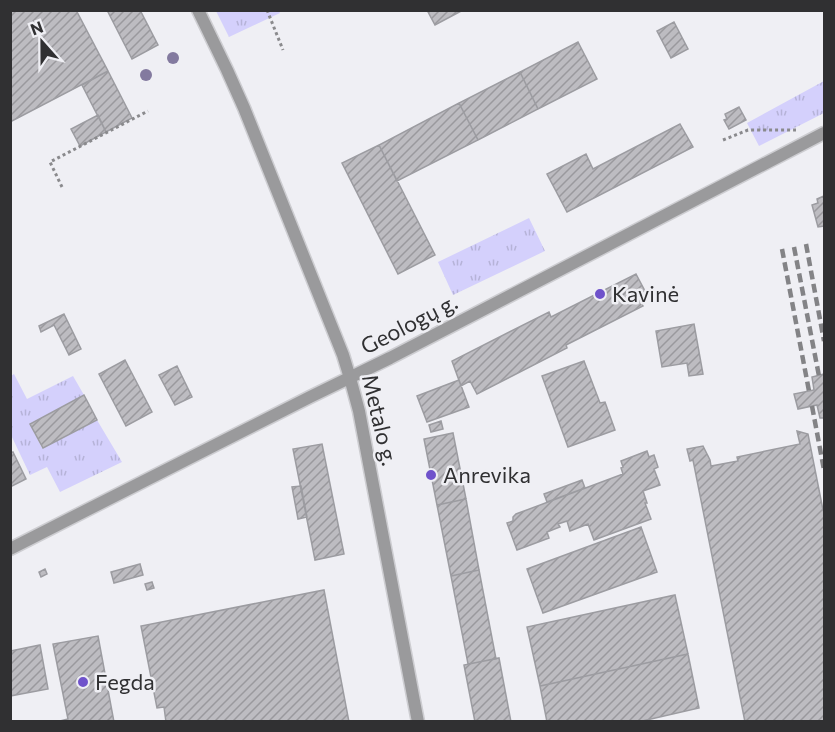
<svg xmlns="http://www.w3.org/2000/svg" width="835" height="732" font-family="Commissioner,sans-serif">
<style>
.grass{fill:url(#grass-tufts)}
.building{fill:url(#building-hatch);stroke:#9c9ca1;stroke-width:1.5}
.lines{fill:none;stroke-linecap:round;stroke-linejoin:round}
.street-casing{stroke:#cdcdd1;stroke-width:15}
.path{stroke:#8a8a8d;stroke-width:3;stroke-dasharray:3 3;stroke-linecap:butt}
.street{stroke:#9a9a9c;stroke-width:12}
.rail{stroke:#838386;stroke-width:4.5;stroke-dasharray:9 4.5;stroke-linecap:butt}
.tree{fill:#837a9f}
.poi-dot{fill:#6f52cb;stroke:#efeff4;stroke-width:2}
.labels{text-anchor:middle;stroke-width:5;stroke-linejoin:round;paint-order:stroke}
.poi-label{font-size:22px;fill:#303032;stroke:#efeff4;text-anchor:start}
.street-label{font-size:22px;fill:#303032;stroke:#efeff4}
</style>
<defs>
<pattern id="grass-tufts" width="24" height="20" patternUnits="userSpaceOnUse" patternTransform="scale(1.5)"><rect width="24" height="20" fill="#d4d0fc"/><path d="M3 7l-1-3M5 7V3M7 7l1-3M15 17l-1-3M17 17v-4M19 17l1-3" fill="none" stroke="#b6b3d8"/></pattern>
<pattern id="building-hatch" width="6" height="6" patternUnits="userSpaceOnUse" patternTransform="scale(1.5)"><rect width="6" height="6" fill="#bdbcc1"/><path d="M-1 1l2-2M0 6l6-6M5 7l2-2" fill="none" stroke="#9a999d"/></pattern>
</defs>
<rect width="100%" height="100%" fill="#efeff4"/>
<path class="grass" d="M279,11L280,13L229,37L216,11Z
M824,81V113L759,146L747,123Z
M529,218L545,251L453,295L438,262Z
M14,374L27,399L73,376L84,395L30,424L42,448L97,420L122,462L60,492L47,467L30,475L11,435V376Z"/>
<path class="building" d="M10,10H76L108,71L10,122Z
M107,10H140L158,45L132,59Z
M427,10H463L435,25Z
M674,22L688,49L671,58L657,31Z
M578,42L597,79L538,109L520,72Z
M108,71L132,118L106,132L82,85Z
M520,72L538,109L478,140L459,103Z
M459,103L478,140L397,181L379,145Z
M739,107L746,120L729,129L724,120L727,119L725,114Z
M98,115L106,132L80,146L71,129Z
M680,124L693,147L567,212L547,174L586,154L593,169Z
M379,145L435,255L398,274L342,163Z
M824,196V226L818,227L812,205L818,203L817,199Z
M636,274L646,293L638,297L643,306L566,345L567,348L477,394L470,381L461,386L452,361L549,312L551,317Z
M64,314L81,349L69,355L54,325L41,332L39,326Z
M694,324L703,374L689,376L687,363L662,367L656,331Z
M125,360L152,412L126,426L99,374Z
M584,361L600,403L605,402L615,430L568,447L542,376Z
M177,366L192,397L175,405L159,375Z
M824,374V418H820L817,405L798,409L794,394L814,390L812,377Z
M459,380L469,407L427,422L417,396Z
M84,395L97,420L43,448L30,424Z
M441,421L443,429L431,432L429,425Z
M797,431L808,434L823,510L824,509V722H745L693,460L690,461L687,449L703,446L710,460L711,466L738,461L737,457L800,444Z
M453,433L466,499L437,505L424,439Z
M322,444L344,554L315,560L293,449Z
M647,451L649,457L654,455L658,467L654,469L660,485L643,491L647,503H645L651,519L594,540L588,524L570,531L567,521L558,524L560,527L547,532L549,538L517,550L507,523L513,521V517L516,514L623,474L621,468L623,467L621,461Z
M13,452L26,479L10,487V453Z
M582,480L585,488L547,502L544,494Z
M301,486L307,517L298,519L292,487Z
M466,499L479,570L451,576L437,505Z
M641,527L657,572L543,613L527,569Z
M140,564L143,575L114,583L111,572Z
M45,569L47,574L41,577L39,572Z
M479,570L496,659L468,664L451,576Z
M152,582L154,588L147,590L145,584Z
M324,590L349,722H166L164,707L157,708L141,626Z
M675,595L688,654L540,686L527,627Z
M98,636L114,722H56L68,719L53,644Z
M40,645L48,689L10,696V651Z
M688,654L699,708L638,722H547L540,686Z
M499,658L511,722H475L464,665Z"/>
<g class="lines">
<defs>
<path id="street" d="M198,10L227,70L244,108L343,355L350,378L359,411L418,722
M10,549L310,397L390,358L824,133"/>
</defs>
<use href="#street" class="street-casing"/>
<path class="path" d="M267,10L283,50
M723,140L748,130H796
M62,187L50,162L148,111"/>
<use href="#street" class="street"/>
<path class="rail" d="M806,244L824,341
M794,247L819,376
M782,249L809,391
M812,406L824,470"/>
</g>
<g class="tree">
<circle cx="173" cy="58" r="6"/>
<circle cx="146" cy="75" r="6"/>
</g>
<g class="poi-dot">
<circle cx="600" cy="294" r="6"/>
<circle cx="431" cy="475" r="6"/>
<circle cx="83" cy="682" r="6"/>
</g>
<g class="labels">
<g class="poi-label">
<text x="612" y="302">Kavinė</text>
<text x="443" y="483">Anrevika</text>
<text x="95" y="690">Fegda</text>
</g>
<g class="street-label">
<text transform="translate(409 324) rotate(-27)" y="8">Geologų g.</text>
<text transform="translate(380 420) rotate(77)" y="8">Metalo g.</text>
</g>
</g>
<rect width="835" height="732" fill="none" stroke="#303032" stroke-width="24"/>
<g transform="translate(42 42) rotate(339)" stroke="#efeff4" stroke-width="4.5" paint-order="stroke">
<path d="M0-4.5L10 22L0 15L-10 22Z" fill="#303032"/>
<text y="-9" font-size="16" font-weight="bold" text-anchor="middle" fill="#303032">N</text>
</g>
</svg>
